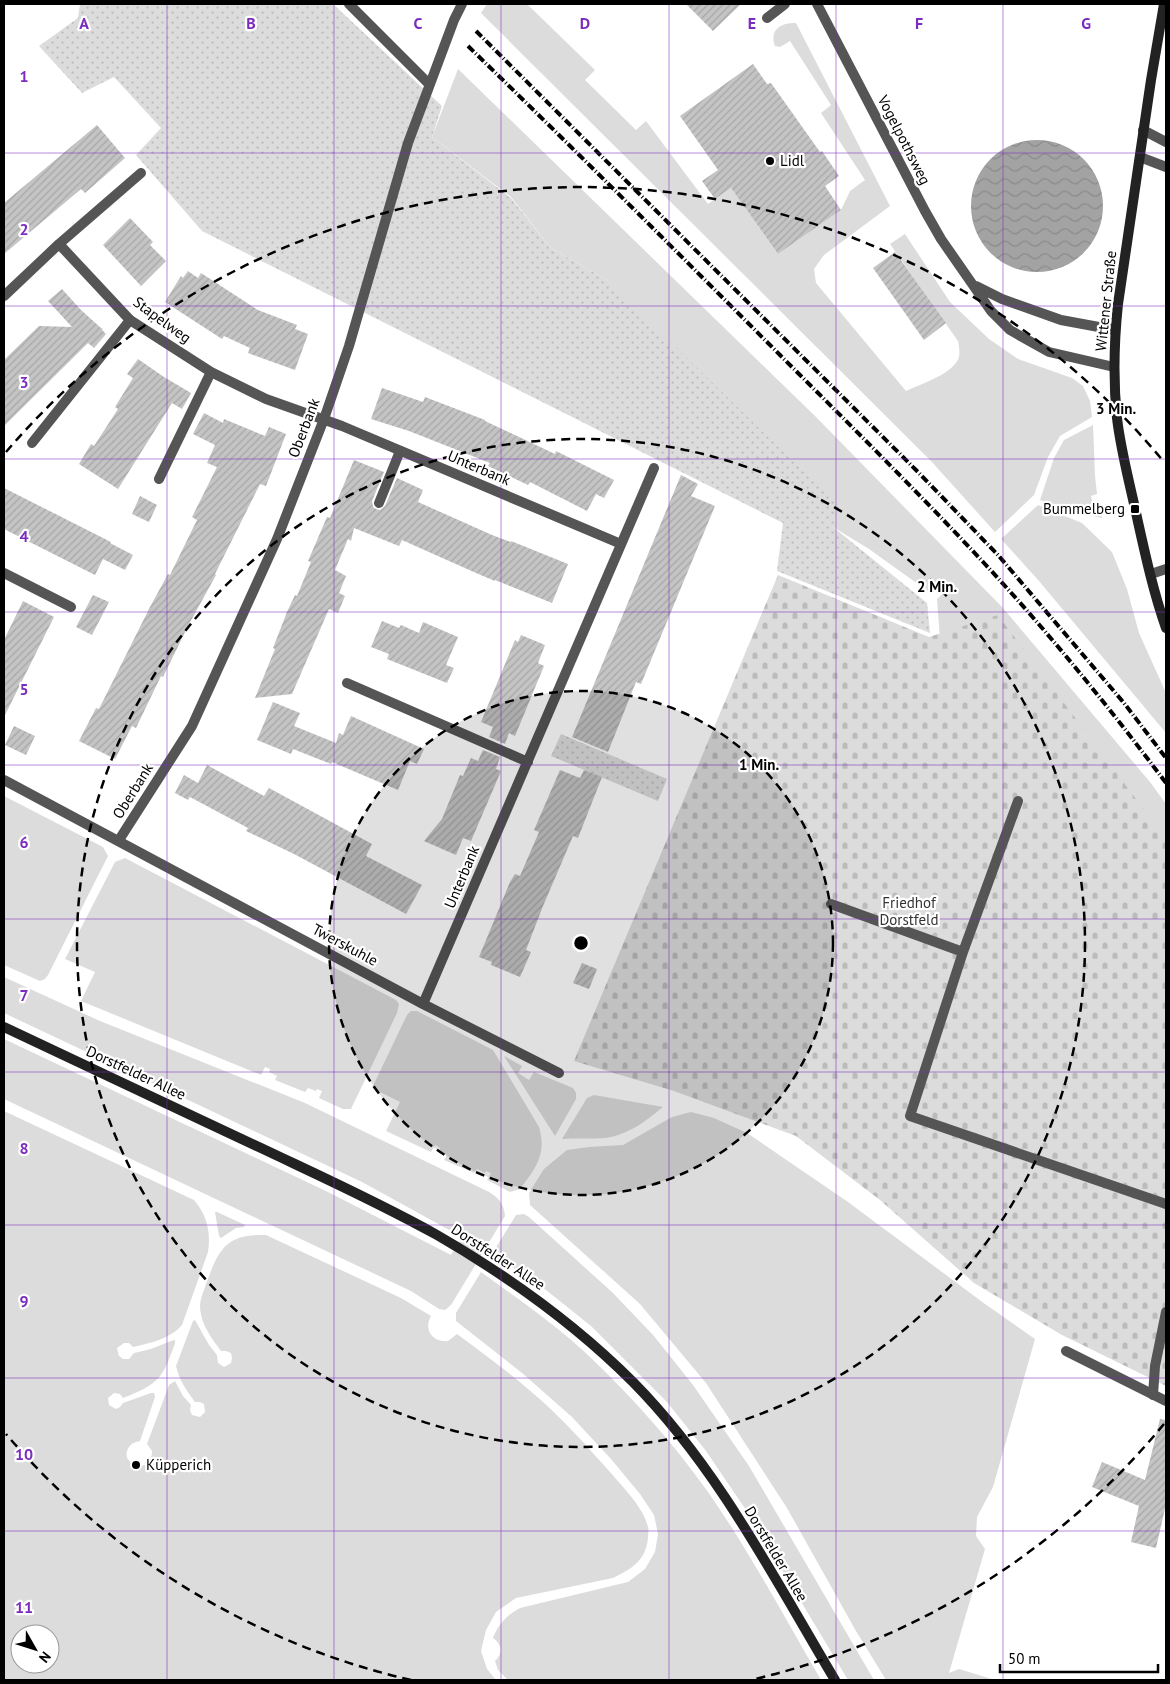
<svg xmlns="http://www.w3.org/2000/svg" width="1170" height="1684" font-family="'PT Sans',sans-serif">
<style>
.grass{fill:#dcdcdc;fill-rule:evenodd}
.cemetery{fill:url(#cemetery-stones)}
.park{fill:url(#park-dots)}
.water{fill:url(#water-waves)}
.building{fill:url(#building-hatch)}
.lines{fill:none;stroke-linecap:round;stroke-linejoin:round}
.service{stroke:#555;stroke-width:10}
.minor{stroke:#555;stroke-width:10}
.tertiary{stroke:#555;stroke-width:10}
.secondary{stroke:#222;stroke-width:10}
.rail{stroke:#000;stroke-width:4;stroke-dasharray:8 2.5 1 2.5;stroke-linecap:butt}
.grid{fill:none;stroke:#7b2cbf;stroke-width:1;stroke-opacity:0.55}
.ring{fill:none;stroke:#000;stroke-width:2.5;stroke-dasharray:9 6}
.poi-dot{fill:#000;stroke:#fff;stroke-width:2}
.labels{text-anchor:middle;stroke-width:4.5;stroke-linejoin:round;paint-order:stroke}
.street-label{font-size:15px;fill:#000;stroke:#fff}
.poi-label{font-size:15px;fill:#000;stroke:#fff;text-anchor:start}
.park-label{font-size:15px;fill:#333;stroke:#fff}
.grid-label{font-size:16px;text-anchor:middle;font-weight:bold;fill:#7b2cbf;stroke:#fff;stroke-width:4.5;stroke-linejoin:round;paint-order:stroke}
.centre{fill:#000;stroke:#fff;stroke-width:2.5}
.ring-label{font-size:15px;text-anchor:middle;font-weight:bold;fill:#000;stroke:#fff;stroke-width:4.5;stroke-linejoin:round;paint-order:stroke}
</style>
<defs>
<pattern id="cemetery-stones" width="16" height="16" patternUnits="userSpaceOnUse" patternTransform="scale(1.25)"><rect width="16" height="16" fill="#dcdcdc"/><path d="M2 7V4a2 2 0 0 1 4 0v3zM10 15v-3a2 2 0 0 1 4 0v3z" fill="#bbb"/></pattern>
<pattern id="park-dots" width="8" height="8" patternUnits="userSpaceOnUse" patternTransform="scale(1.25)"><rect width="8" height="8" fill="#dcdcdc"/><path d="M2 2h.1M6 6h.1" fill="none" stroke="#bbb" stroke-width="1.8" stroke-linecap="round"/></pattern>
<pattern id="water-waves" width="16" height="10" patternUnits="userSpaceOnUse" patternTransform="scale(1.25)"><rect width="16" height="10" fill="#a3a3a3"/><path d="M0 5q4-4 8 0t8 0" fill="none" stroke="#8b8b8b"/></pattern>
<pattern id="building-hatch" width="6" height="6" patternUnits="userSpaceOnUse" patternTransform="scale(1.25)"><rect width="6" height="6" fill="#c4c4c4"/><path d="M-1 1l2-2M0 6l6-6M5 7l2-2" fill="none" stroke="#a7a7a7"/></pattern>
</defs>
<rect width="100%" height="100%" fill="#fff"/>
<path class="grass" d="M487,4H527L595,70L585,80L636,130L646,121L708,204L731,188L778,254L841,210L850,191L865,180L821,113L831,105L790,41L780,47L775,46C769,30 781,22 796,23L890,206L824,255L814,269L816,283L906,391C920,384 954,374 959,357C960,352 959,346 958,341L890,244L905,234L950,302L989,339L1018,359L1072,378L1083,386L1090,401L1092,417L1060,436L1048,457L1034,495L995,532L931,461L481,13Z
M458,69L816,417L1003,608L1150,782L1166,804V853L940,639L937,599L949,588L942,581L929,592L869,549L833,527L607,280L551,248L511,197L432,137Z
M1093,425L1095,476L1097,494L1091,496L1094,509L1100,508L1102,518L1070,511L1040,500L1054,458L1064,440Z
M1038,505L1082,523L1112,552L1127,589L1139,633L1166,693V733L1039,581L1001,539Z
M4,796L103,847L108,856L48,975L45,979L40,981L4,965Z
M125,858L396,1000L399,1004L397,1013L351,1109H343L319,1098L322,1091L317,1089L316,1091L308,1088L305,1092L275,1080L277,1076L269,1072L270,1069L265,1067L261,1075L81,1001L95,972L65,959L115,862Z
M4,977L100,1021L305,1103L489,1192C499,1198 504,1204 505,1216L451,1305L445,1310L439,1309L411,1291L4,1099V1039L328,1192L451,1255L462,1237L362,1182L4,1013Z
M411,1011H417L493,1050L539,1127C547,1154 536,1168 520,1189L510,1192L487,1180L491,1173L486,1171L485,1173L477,1169L474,1173L444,1160L447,1155L439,1151L440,1148L435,1145L431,1152L386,1131L400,1102L372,1088L407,1015Z
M504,1056L522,1066L518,1073L529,1080L534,1072L573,1088L576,1093V1099L555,1136Z
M594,1095L663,1107C646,1121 628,1135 605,1138C591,1139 576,1138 562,1139L587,1098Z
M4,1111L194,1200C207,1215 211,1232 208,1252L182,1325C170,1339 150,1343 133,1347L129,1343H124L117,1348L119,1356L123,1359H129L134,1353L151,1349L171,1341L175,1340V1343C163,1378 159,1384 123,1398L120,1394L114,1393L108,1398L109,1405L116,1409L120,1407L123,1403L151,1393H154L155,1397L140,1441C135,1442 132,1443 129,1447C117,1464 152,1477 152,1451L147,1444L169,1385L175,1381L183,1396L191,1405L190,1410L192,1415L200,1417L205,1412L204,1404L200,1402H195C187,1391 179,1380 176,1366L193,1321L195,1320L209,1345L217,1355L218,1363L224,1367L231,1363L232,1358L231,1353L226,1351H221C213,1340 203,1327 201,1314C198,1302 203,1294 206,1284C219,1249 226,1234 266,1235L401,1298L431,1316C423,1330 433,1343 448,1341L457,1334C484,1354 510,1373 535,1395C562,1418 586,1445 609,1471C622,1486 644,1508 648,1527C649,1530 648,1534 648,1538C646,1560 632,1569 613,1578L516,1598L496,1612L486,1630L481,1651L487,1669L496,1680H4ZM20,1634H50V1664H20Z
M691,1112L714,1118L747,1133L848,1202L985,1304L1035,1339L993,1487L977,1517L976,1536L985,1549L949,1673L959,1669L995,1680H886L856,1631L787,1508L706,1383L640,1304L530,1205L529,1193L544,1169L567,1150L589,1147L623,1145L672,1117Z
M215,1212H217L245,1225L244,1227L236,1228L221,1238L219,1236Z
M524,1214L529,1217L613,1293L654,1336L693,1385L749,1466L874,1680H848L748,1513L706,1451L667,1402L591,1326L541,1286L492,1254L516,1215Z
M481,1272C518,1299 558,1326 591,1358C634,1399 674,1444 708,1492C750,1552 784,1617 821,1680H508L498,1670L495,1661C503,1654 502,1644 493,1638C499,1623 506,1616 520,1608L628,1582L645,1569L655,1552L658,1534L654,1515L640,1494L611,1459L572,1417L522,1373L456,1321V1313Z"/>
<path class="cemetery" d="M778,575L929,637L998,615L1166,839V1386L1062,1335L974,1283L880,1200L796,1136L674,1091L574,1061Z"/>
<path class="park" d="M80,4H333L442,106L432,137L511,198L551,248L607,280L840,507L833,527L927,603L930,633L777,571L783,523L202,231L136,155L161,128L114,77L82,93L39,46L78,18Z
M561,734L667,779L658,801L551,756Z"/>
<path class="water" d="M971 206a66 66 0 1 1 132 0a66 66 0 1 1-132 0Z"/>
<path class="building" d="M686,4H741L713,31Z
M753,64L767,84L771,83L820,152L822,151L839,176L825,186L841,210L778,254L731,188L715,199L702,181L718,170L680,116Z
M97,125L125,158L85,193L81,189L4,254V203Z
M130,218L153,242L150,245L166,261L141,286L103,245Z
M895,252L946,323L924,340L873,268Z
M188,271L198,278L201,273L258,310L297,325L295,329L308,334L295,370L248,353L250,348L224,336L222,339L165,302L181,276L183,278Z
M62,289L81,310L101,328L103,329L102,330L106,334L94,348L88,343L4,426V360L39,326L72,327L48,301Z
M138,359L164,377L191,393L182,409L172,403L118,489L79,464L91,444L94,446L118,409L115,407L133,378L127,374Z
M382,388L423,402L425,397L485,420V421L555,454L556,451L614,480L604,498L596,494L587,511L530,482L528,485L488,466L490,463L409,431L371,419Z
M204,413L223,423L224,419L265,436L269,427L286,434L266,486L260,484L215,574L216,575L188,626L163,677L161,676L136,728L132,726L115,759L79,741L96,708L99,709L150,607L168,574L170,575L197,520L192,517L217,467L207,463L215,445L193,434Z
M354,460L384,472L372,501L373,507L376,509L380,510L385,506L397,478L423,490L418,502L492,535L511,542V541L568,564L552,603L495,580V581L476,573L402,540L399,546L354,528L351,541L348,539L335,570L346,576L339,593L345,596L338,613L329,609L292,694L255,698L275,649L273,648L287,612L295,595L297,596L311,562L308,561L327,517L330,518Z
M681,475L698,484L691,496L715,506L641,684L636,682L608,752L572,737Z
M4,488L111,542L110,543L133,555L125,570L103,559L95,575L4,529Z
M140,496L157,505L149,522L132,514Z
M93,595L109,602L92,635L76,627Z
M23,601L54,617L4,717V640Z
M382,621L399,628L401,625L419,633L423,622L458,637L446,665L454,668L447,683L387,659L389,654L371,647Z
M521,635L545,645L538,663L544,666L515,736L509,733L505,744L489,737L493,727L481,722L515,640L518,642Z
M273,702L300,713L294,726L336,743L339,733L343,735L351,716L424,749L417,764L410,761L398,790L332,762L331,764L293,749L291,754L257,740Z
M14,726L35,736L26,755L5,745Z
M483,750L500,757L496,769L501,771L471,841L463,838L456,855L424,841L442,819L460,775L463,776L471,758L478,761Z
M207,765L264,796L269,788L372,844L366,856L422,885L406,914L294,854L246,831L248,828L190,797L188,800L175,793L184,775L198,783Z
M560,770L580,778L584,770L602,777L578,838L573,836L543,906L526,950L531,952L520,977L491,965L492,962L479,957L510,882L515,874L520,876L539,832L534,830Z
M582,963L597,969L589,989L573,983Z
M1160,1419L1166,1420V1504L1156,1548L1131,1542L1139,1506L1092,1487L1102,1462L1145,1480Z"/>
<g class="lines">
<path class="service" d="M349,4L429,84
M767,18L785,4
M1143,130L1166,142
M1140,157L1166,167
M32,443L130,320
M379,503L400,451
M1018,801L963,952L910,1116L1166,1204
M831,904L963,952
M1153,1395L1155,1366L1166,1312"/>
<path class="minor" d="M59,244L130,320L211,372L266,399L342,426L621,544
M4,296L59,244L141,173
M159,479L211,372
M4,573L71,607
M1151,574L1166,569
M347,683L528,762
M4,780L423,1004L559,1073
M119,840L192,726L277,539L324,419L349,346L408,143L454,20L462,4
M423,1004L654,468
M1066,1351L1166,1401"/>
<path class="tertiary" d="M817,4L925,211L941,239L991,311L1010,330L1049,352L1114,367
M976,286L1002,299L1061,320L1115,330"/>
<path class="secondary" d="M1164,4L1151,80L1118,304C1114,342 1113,380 1117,418C1121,453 1131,488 1138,522C1146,558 1154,594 1166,628
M4,1027C89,1067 175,1108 261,1148C320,1176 380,1203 437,1235C508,1276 575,1324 633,1382C718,1468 774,1578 835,1680"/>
<path class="rail" d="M476,31L918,472L998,555L1124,703L1166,758
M468,46C573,148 677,252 780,355C849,424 918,492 984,563C1049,633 1109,707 1166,783"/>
</g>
<path class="grid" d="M167,4V1680M334,4V1680M501,4V1680M669,4V1680M836,4V1680M1003,4V1680M4,153H1166M4,306H1166M4,459H1166M4,612H1166M4,765H1166M4,919H1166M4,1072H1166M4,1225H1166M4,1378H1166M4,1531H1166"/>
<circle cx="581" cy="943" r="252" fill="#000" fill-opacity=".12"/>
<g class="ring">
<circle cx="581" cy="943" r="252"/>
<circle cx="581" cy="943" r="504"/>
<path d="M1164 1424A756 756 0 0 1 751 1680M411 1680A756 756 0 0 1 6 1434M6 452A756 756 0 0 1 1164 462"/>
</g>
<g class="poi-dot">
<circle cx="770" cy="161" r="5"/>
<rect x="1130" y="504" width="10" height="10" rx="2.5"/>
<circle cx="136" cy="1465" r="5"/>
</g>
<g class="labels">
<g class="street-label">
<text transform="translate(904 140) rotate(63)" y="5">Vogelpothsweg</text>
<text transform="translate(1106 301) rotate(-84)" y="5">Wittener Straße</text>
<text transform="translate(162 320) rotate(36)" y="5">Stapelweg</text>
<text transform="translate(304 428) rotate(-69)" y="5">Oberbank</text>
<text transform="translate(479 468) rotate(23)" y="5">Unterbank</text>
<text transform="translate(133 791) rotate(-58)" y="5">Oberbank</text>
<text transform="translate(462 877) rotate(-67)" y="5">Unterbank</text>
<text transform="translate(345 945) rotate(28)" y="5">Twerskuhle</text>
<text transform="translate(136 1073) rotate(25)" y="5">Dorstfelder Allee</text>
<text transform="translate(498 1257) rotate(33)" y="5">Dorstfelder Allee</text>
<text transform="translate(776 1554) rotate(59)" y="5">Dorstfelder Allee</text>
</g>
<g class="poi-label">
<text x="780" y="166">Lidl</text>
<text x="1125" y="514" text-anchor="end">Bummelberg</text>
<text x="146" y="1470">Küpperich</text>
</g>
<g class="park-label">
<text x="909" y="908">Friedhof<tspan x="909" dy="17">Dorstfeld</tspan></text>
</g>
</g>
<g class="grid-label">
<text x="84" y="29">A</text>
<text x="251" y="29">B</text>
<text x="418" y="29">C</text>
<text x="585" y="29">D</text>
<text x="752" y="29">E</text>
<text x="919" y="29">F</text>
<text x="1086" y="29">G</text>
<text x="24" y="82">1</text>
<text x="24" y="235">2</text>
<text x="24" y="388">3</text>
<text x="24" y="542">4</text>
<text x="24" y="695">5</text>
<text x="24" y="848">6</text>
<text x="24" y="1001">7</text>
<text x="24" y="1154">8</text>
<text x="24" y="1307">9</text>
<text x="24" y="1460">10</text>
<text x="24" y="1613">11</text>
</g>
<circle cx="581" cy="943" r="8" class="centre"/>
<g class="ring-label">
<text x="1116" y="414">3 Min.</text>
<text x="937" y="592">2 Min.</text>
<text x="759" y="770">1 Min.</text>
</g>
<rect width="1170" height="1684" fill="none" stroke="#000000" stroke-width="10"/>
<g transform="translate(35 1649) rotate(129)"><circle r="24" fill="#ffffff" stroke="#999999"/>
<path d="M0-4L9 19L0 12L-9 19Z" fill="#000000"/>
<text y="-8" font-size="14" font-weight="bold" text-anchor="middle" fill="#000000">N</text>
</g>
<path d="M1000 1664v8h158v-8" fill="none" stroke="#000000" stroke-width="2.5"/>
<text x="1008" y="1664" font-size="15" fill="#000000" stroke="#ffffff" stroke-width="4" paint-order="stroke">50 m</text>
</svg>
